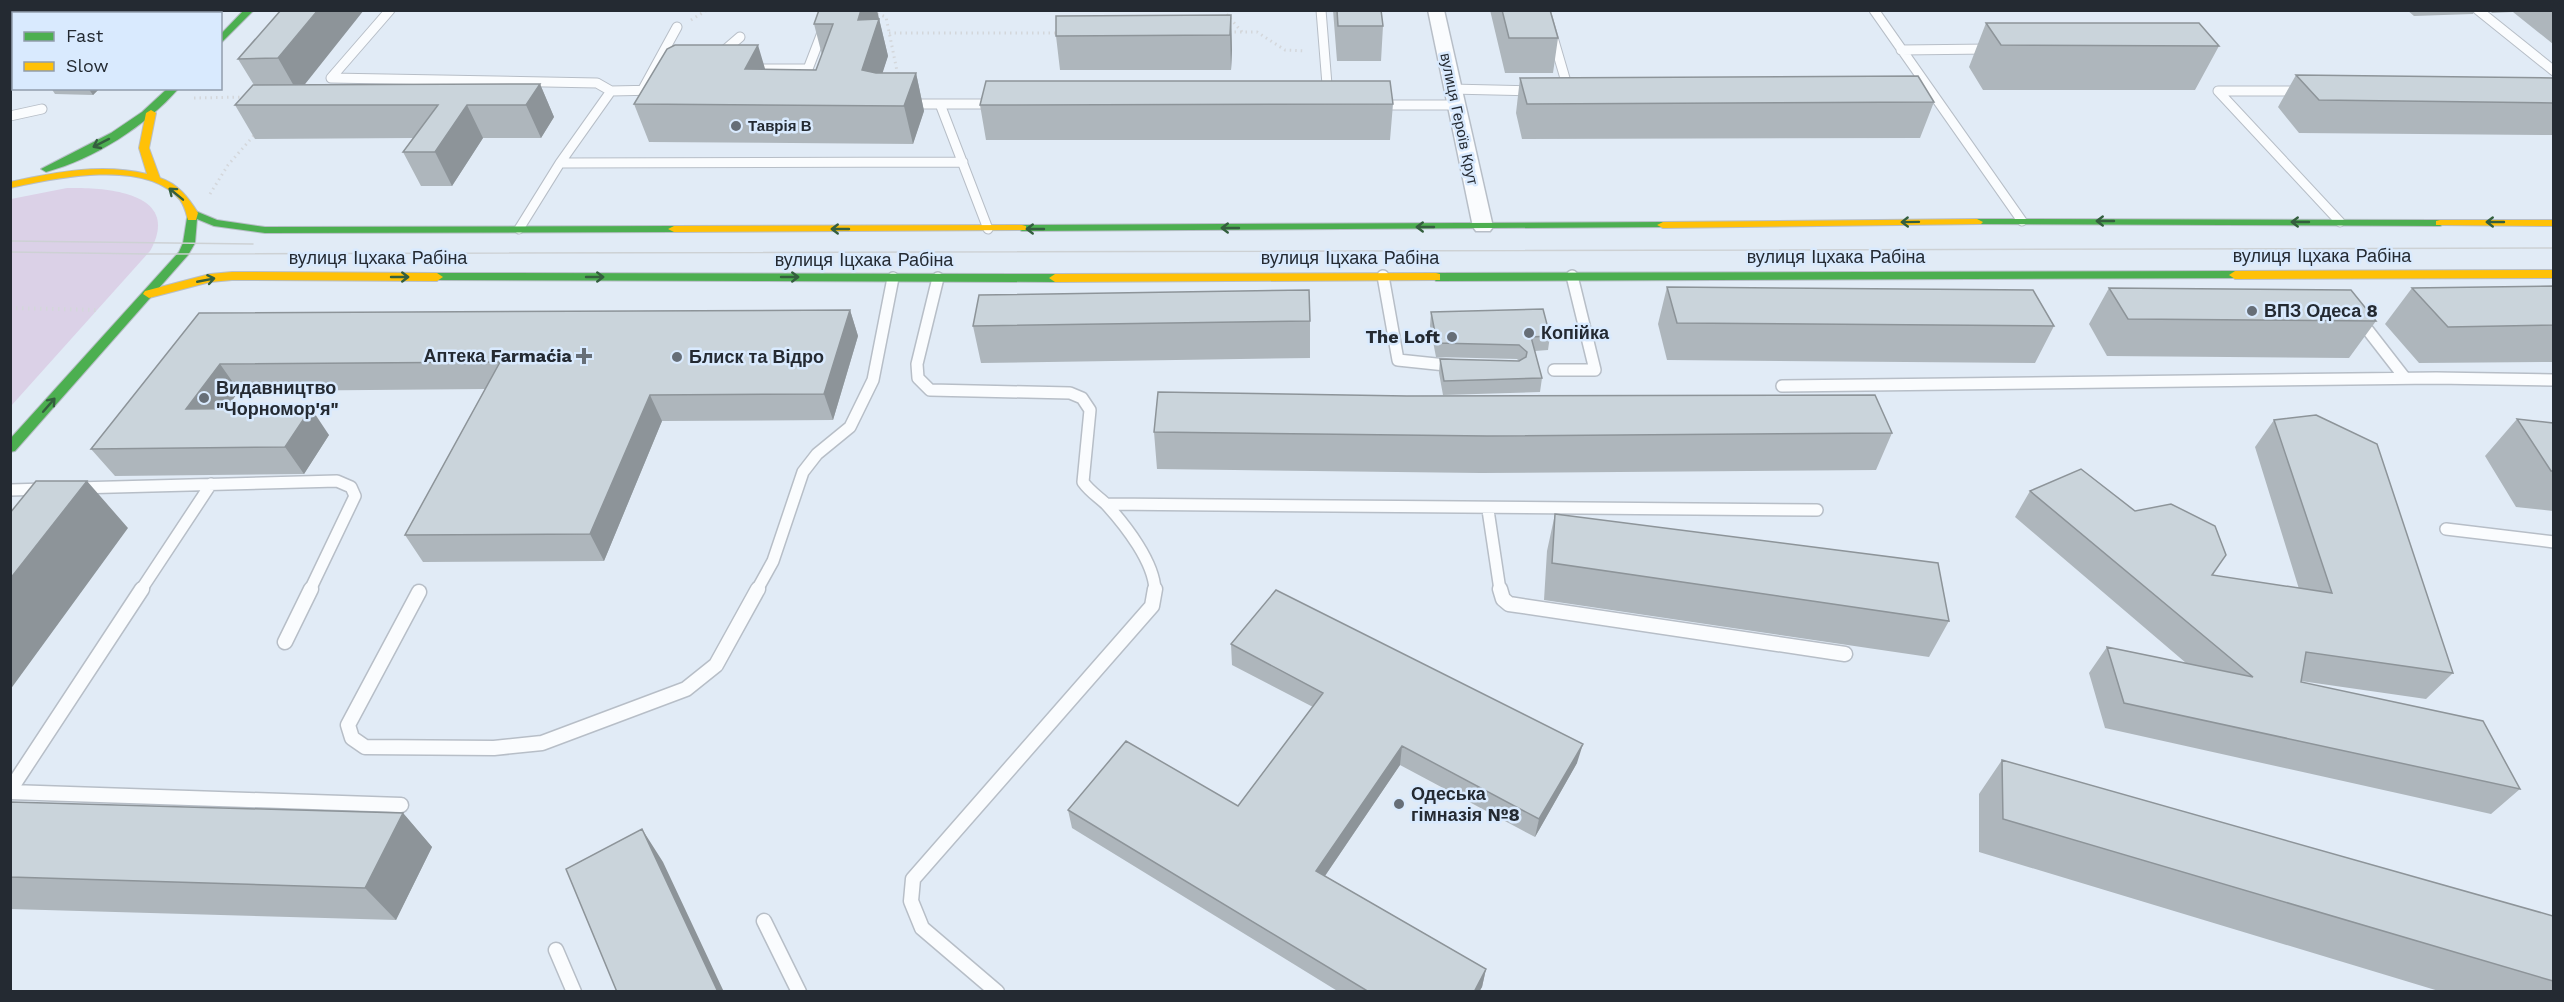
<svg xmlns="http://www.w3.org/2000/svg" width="2564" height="1002" font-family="'Work Sans',sans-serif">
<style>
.green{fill:#dbd1e7}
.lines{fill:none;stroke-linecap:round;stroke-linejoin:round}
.lane-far2-casing{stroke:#b7bec7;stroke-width:11}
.lane-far1-casing{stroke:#b7bec7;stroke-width:14}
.lane-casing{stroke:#b7bec7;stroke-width:17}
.street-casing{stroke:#b7bec7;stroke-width:3}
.fast-casing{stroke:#b7bec7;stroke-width:2}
.slow-casing{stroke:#b7bec7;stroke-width:2}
.path-far1{stroke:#d4d7db;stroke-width:3;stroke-dasharray:1.5 4;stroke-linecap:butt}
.path{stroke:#d4d7db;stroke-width:4;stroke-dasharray:1.5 4.5;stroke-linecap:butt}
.lane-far2{stroke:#fafcfe;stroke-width:9}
.lane-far1{stroke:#fafcfe;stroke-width:11}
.lane{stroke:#fafcfe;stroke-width:14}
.street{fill:#fafcfe;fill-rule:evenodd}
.fast{fill:#4caf50;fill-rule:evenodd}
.slow{fill:#ffc107;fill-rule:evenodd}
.tram{stroke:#cdd1d4;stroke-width:1.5}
.wall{fill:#aeb6bc}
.shaded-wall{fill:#8d9499}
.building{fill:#cad4db;stroke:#8d9499;stroke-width:1.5}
.oneway{stroke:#345f3e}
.poi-dot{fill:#666e77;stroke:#d9eafe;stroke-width:2}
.labels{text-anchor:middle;stroke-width:5;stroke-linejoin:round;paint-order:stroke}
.far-street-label{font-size:15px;fill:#242a32;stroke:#d9eafe}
.far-poi-label{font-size:15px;font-weight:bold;fill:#242a32;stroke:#d9eafe;text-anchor:start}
.street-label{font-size:18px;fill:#242a32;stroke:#d9eafe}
.poi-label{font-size:18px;font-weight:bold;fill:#242a32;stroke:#d9eafe;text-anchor:start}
</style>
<rect width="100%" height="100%" fill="#e1ebf6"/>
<path class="green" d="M67,188C106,187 183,192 150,251L11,406V199Z"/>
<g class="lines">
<defs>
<path id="lane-far2" d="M390,10L331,78L597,83L611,91L658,90
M1321,10L1328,97
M1545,10L1569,92
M1874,10L2022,221
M2478,10L2554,71
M1901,50L1990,49
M718,56L740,37
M749,69H808L823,30
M10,85L14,82
M1451,89L1533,91
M642,91L677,27
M2301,91H2218L2340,222
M907,104H994
M940,104L988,229
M1378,105H1454
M10,116L42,109
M560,163L963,162
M519,229L560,163L611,91"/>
<path id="lane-far1" d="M1383,276L1398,360L1455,366
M938,278L917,364L918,378L930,390L1070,393L1082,398L1090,410L1083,482C1090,492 1099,497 1107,505C1126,526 1154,562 1155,590
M2360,320L2405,378
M1554,370H1595L1572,276
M1782,386L2436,378L2554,380
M76,488L337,481L351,487L355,496L310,590
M10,490L46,489
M1106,504L1817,510
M1488,510L1500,590
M2446,529L2554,542
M141,590L211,484
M757,590L773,561L803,472L817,454L850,427L873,380L893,278"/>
<path id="lane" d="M1500,589L1503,599L1509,604L1845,654
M419,592L348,725L352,738L365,747L494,748L542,743L686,689L716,665L758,589
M285,642L311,589
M10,790L142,589
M10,792L401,805
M764,921L799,992
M556,950L574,992
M997,992L922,928L911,901L913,879L1152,606L1155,589"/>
<path id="street" d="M1428,10H1444L1493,227L1490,231H1476L1473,227Z"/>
<path id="fast" d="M244,10H254L220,44V35Z
M168,88H179C146,126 94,159 46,172L41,169L111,133L142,112Z
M193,210L217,220L265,227L674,226L680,229L674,232L265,233L214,226L197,219L195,243L188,255L15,451L10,452V439L179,252L183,243L187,218L189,215L188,213Z
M1977,219L2440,220L2446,223L2440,226L1973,224L1971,222Z
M1663,222L1667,223V227L1022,231L1016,228L1022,225Z
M2235,271L2239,272V278L1436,281L1430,277L1436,273Z
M437,273L1055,274L1061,278L1055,282L433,280L431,277Z"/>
<path id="slow" d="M151,110L156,113L149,148L160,178C178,184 188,197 198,213L196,220H188C186,213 185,207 180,200C147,158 54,178 10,188V182C55,172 102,163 147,174L139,148L146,113Z
M1977,219L1983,222L1981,224L1663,228L1657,225L1663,222Z
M2440,220H2554V226L2436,225V221Z
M1022,225L1026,226V230L674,232L668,229L674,226Z
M2554,270V278L2235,279L2229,275L2235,271Z
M232,272L437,273L443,277L437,281L232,280L210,282L149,298L143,294L145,291L210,274Z
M1436,273L1440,274V280L1055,282L1049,278L1055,274Z"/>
</defs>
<use href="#lane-far2" class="lane-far2-casing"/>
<use href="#lane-far1" class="lane-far1-casing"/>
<use href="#lane" class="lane-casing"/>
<use href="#street" class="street-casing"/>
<use href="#fast" class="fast-casing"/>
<use href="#slow" class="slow-casing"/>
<path class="path-far1" d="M867,10L886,17L898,76
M1223,10L1242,32
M691,20L707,10
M1229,32H1257L1285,50L1306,51
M889,33H1060
M194,98L246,97
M210,194L228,165L256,133"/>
<path class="path" d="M10,308L99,310"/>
<use href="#lane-far2" class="lane-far2"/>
<use href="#lane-far1" class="lane-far1"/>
<use href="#lane" class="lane"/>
<use href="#street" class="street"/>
<use href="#fast" class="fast"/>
<use href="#slow" class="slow"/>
<path class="tram" d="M10,241L253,244
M10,252L148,254L2554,248"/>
</g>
<path class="wall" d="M281,10L304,85L540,84L554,117L541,138H483L452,186H421L403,152L413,138L255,139L235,105L254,85L238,59Z
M1333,10H1381L1383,26L1381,61H1337Z
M1490,10H1550L1558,38L1553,73H1505Z
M2407,10H2475L2473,14L2414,16Z
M2489,10H2553V44L2513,12L2492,13Z
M1231,15L1232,50L1231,70H1060L1056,36Z
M879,19L888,56L882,73H916L924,111L913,144L649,142L634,104L816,70L822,55L814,24Z
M1986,23L2219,46L2195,90H1983L1969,67Z
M2296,75L2553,78V135L2299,133L2278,107Z
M1520,78L1934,102L1920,138L1522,139L1516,113Z
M51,88H100L93,95L55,94Z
M1393,104L1390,140H986L980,105Z
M2553,286V362L2419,363L2385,324L2412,288Z
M1667,287L2054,326L2035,363L1667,360L1658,324Z
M2109,288L2376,321L2349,358L2107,356L2089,324Z
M850,310L858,336L833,420L662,421L604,561L423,562L405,535L485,389L239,391L226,408L329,435L304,474L115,476L91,449L199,313Z
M1431,312L1550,336L1548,350L1535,351L1542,378L1540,392L1443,395L1439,373L1440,359L1519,361L1517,359L1436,357L1430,326Z
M1310,321V358L981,363L973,326Z
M1407,396L1892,433L1876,470L1481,473L1157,469L1154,432Z
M2517,419L2553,423V511L2516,507L2485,456Z
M2274,420L2453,673L2426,699L2301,681V682L2520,789L2491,814L2105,728L2089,673L2107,647L2186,663L2015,517L2030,491L2212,575L2299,589L2255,447Z
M1555,514L1949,621L1929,657L1544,600L1547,551Z
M1231,644L1577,763L1535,837L1400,765L1325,876L1486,969L1482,987L1479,992H1339L1072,828L1068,810L1238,806L1313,707L1232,665Z
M2002,760L2553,916V992H2442L1979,852V794Z
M10,802L403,813L432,847L396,920L10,909Z"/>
<path class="shaded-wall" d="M124,10H159L161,14H120Z
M318,10H364L298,93L278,58Z
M861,10H877L888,56L872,106L862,70L858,20Z
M1231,15L1232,50L1231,70L1230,35Z
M758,45L769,82L745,69Z
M916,73L924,111L913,144L904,106Z
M540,84L554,117L541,138L526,105Z
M88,88H100L93,95Z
M467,105L483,138L452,186L435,152Z
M850,310L858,336L833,420L824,394Z
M220,364L239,391L207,435L186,409Z
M650,395L662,421L604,561L590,534Z
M311,408L329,435L304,474L285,447Z
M87,481L128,528L10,690V579Z
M1583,744L1577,763L1535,837L1539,819Z
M1402,746L1400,765L1316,889V871Z
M403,813L432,847L396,920L365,888Z
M642,829L663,862L724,992H718Z
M1486,969L1482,987L1479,992H1474Z"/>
<path class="building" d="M73,10H124L120,14H69Z
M281,10H318L278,58L238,59Z
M819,10H861L858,20L879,19L862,70L876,73H916L904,106L634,104L667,49L675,45H758L745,69L816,70L833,24H814Z
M1337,10H1381L1383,26H1338Z
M1502,10H1550L1558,38H1509Z
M1231,15L1230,35L1056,36V16Z
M1986,23H2199L2219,46L2001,45Z
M2296,75L2553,78V103L2319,100Z
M1918,76L1934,102L1527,104L1520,78Z
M986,81H1390L1393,104L980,105Z
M540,84L526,105H467L435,152H403L438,105H235L253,85Z
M2553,286V325L2448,327L2412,288Z
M1667,287L2033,290L2054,326L1677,323Z
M2109,288L2351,290L2376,321L2128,319Z
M1309,290L1310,321L973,326L979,295Z
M1543,309L1550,336L1531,337L1542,378L1444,381L1440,359L1519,361L1526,357L1527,352L1519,345L1437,343L1431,312Z
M850,310L824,394L650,395L590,534L405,535L500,362L220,364L186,409L311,408L285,447L91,449L199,313Z
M1158,392L1407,396L1875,395L1892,433L1487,436L1154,432Z
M2316,415L2377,444L2453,673L2306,652L2301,682L2483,721L2520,789L2124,703L2107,647L2253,677L2030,491L2081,469L2135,511L2171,504L2215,526L2226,555L2212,575L2332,593L2274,420Z
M2517,419L2553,423V471H2551Z
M36,481H87L10,579V513Z
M1555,514L1938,563L1949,621L1552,563Z
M1276,590L1583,744L1539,819L1402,746L1316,871L1486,969L1474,992H1369L1068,810L1126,741L1238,806L1323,693L1231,644Z
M2002,760L2553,916V981L2003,819Z
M10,802L403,813L365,888L10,877Z
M642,829L718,992H617L566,869Z"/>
<defs><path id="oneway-shaft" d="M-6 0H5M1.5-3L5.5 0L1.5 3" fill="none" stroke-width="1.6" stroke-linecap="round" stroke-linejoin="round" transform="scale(1.5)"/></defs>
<g class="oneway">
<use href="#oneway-shaft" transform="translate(101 143) rotate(153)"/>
<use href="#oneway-shaft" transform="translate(176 194) rotate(-141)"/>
<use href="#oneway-shaft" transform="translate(2105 221) rotate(-180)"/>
<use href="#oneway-shaft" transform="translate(1910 222) rotate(179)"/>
<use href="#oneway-shaft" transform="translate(2300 222) rotate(-180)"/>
<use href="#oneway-shaft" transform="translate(2495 222) rotate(-180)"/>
<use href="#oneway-shaft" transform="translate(1425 227) rotate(180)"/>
<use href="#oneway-shaft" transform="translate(1230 228) rotate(180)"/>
<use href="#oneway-shaft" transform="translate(840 229) rotate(180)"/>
<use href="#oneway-shaft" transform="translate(1035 229) rotate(180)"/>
<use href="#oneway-shaft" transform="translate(400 277)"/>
<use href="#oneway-shaft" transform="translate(595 277)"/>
<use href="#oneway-shaft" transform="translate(790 277)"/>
<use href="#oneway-shaft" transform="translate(206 280) rotate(-11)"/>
<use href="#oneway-shaft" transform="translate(49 405) rotate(-49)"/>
</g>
<g class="poi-dot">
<circle cx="736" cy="126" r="6"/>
<circle cx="2252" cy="311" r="6"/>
<circle cx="1529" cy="333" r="6"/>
<circle cx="1452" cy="337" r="6"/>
<path d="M581 347h6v6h6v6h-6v6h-6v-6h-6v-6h6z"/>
<circle cx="677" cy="357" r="6"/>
<circle cx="204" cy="398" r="6"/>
<circle cx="1399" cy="804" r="6"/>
</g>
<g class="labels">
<g class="far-street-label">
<text transform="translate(1459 119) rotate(78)" y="5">вулиця Героїв Крут</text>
</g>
<g class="far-poi-label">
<text x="748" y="131">Таврія В</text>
</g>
<g class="street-label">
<text x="2322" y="262">вулиця Іцхака Рабіна</text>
<text x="1836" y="263">вулиця Іцхака Рабіна</text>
<text x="378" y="264">вулиця Іцхака Рабіна</text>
<text x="1350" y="264">вулиця Іцхака Рабіна</text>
<text x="864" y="266">вулиця Іцхака Рабіна</text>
</g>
<g class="poi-label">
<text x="2264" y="317">ВПЗ Одеса 8</text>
<text x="1541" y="339">Копійка</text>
<text x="1440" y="343" text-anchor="end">The Loft</text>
<text x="572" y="362" text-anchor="end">Аптека Farmaćia</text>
<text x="689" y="363">Блиск та Відро</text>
<text x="216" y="394">Видавництво<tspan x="216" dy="21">"Чорномор'я"</tspan></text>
<text x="1411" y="800">Одеська<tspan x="1411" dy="21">гімназія №8</tspan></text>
</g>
</g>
<rect width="2564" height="1002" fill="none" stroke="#242a32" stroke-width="24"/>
<rect x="12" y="12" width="210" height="78" fill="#d9eafe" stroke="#919dac" stroke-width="1.5"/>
<rect x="24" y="32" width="30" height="9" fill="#4caf50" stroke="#919dac" stroke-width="1.5"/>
<text x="66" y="42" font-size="18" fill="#242a32">Fast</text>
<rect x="24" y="62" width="30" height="9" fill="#ffc107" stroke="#919dac" stroke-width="1.5"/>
<text x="66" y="72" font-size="18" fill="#242a32">Slow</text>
</svg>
